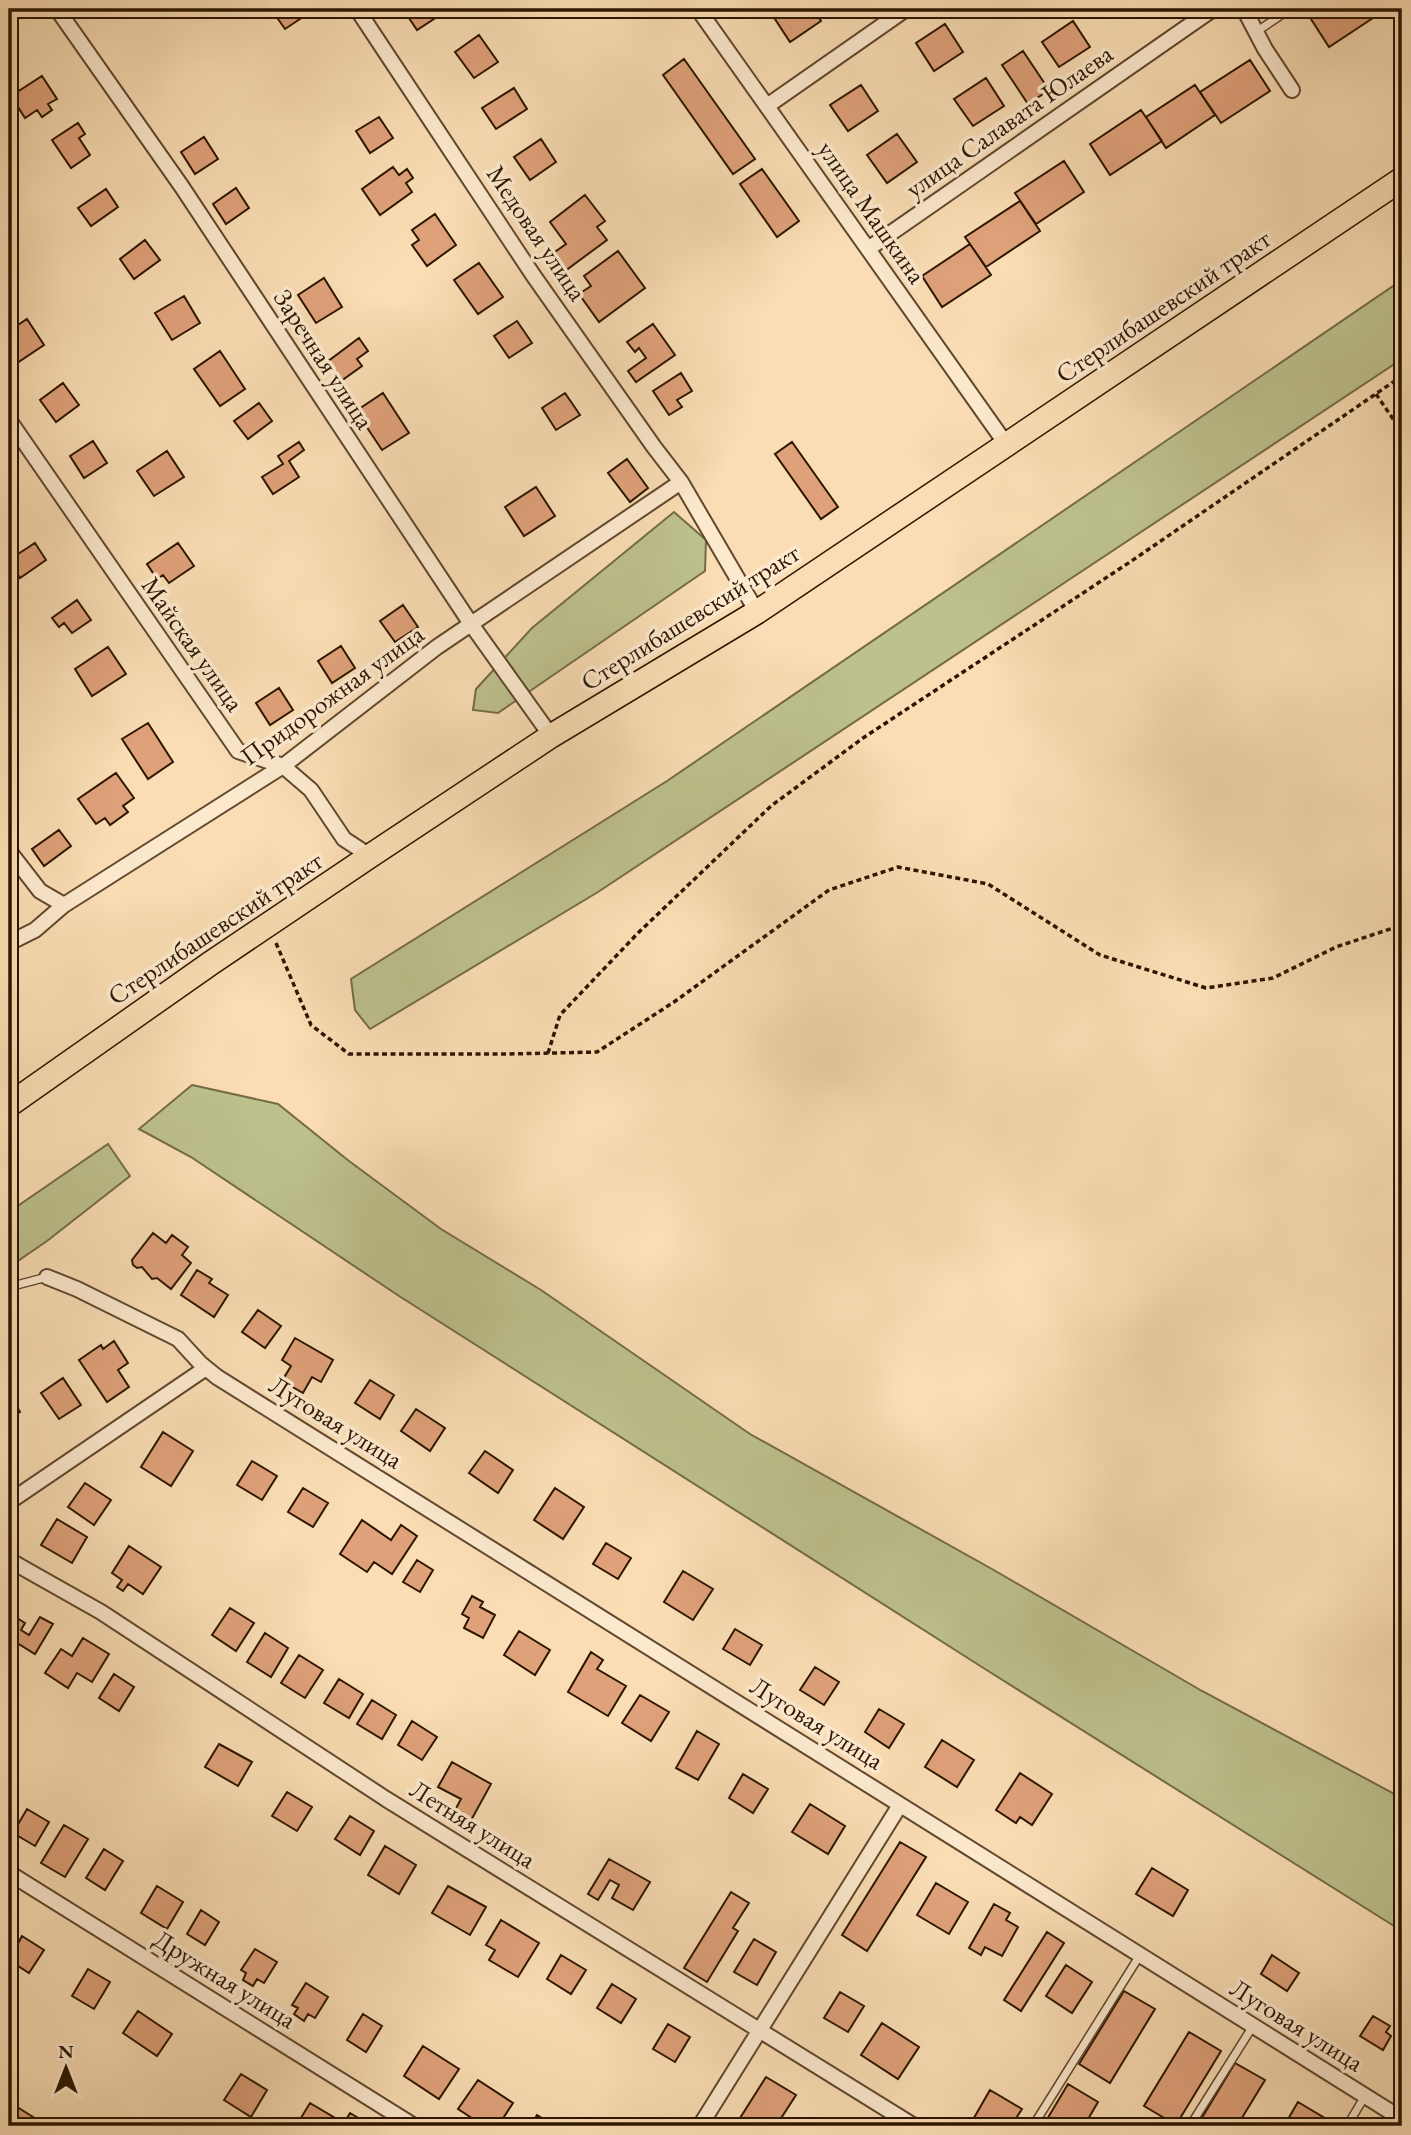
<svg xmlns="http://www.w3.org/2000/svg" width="1411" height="2135" font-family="'EB Garamond',serif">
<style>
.green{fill:#bdc18e;stroke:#746b47;stroke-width:2}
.building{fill:#dfa17a;stroke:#2c1500;stroke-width:2}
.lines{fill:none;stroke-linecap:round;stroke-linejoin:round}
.lane-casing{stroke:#60472d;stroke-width:10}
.street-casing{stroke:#60472d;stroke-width:18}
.primary-casing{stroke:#2c1500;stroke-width:26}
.path{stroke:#2c1500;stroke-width:3.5;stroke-dasharray:5 3.5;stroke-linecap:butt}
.lane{stroke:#fce9ce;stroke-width:7}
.street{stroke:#fce9ce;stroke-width:14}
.primary{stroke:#faddb4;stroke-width:23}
.labels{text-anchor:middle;stroke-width:7;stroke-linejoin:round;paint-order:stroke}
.street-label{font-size:26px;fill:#2c1500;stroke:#fce9ce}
</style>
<rect width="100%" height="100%" fill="#faddb4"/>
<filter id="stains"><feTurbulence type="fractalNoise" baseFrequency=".00286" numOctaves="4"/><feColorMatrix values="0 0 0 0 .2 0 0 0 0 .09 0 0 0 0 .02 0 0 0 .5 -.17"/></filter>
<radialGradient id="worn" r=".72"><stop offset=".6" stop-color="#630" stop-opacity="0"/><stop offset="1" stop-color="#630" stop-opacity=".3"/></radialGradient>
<path class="green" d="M1402,280V359L598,892L370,1029L355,1010L351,979L667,781Z
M674,512L706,540L705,571L498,713L473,710L476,689L532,628Z
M192,1085L278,1104L349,1161L441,1229L541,1290L750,1434L992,1569L1202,1691L1402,1798V1931L985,1669L399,1296L191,1157L139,1129Z
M108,1144L130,1176L47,1241L9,1267V1212Z"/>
<path class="building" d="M271,9H302L306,15L285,29Z
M403,9H436L440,15L417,30Z
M784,9H813L821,21L790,42L773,16Z
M1327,9H1380L1382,12L1329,47L1311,19Z
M1073,21L1090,47L1059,67L1042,42Z
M945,24L963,52L934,71L916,43Z
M479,35L498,62L474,78L455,52Z
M1023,51L1049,90L1028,104L1002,65Z
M684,59L755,159L733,174L663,75Z
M1250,60L1270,91L1221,123L1200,92Z
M42,76L57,99L48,104L52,110L42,117L37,110L25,118L11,96Z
M986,78L1004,106L973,126L954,99Z
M861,85L878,111L848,131L830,105Z
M1195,85L1215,115L1166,148L1146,117Z
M514,88L527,109L496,129L482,108Z
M1141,110L1162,141L1110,175L1090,144Z
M379,117L393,138L370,153L356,131Z
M78,123L85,134L79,138L90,155L71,168L52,140Z
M897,134L917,162L887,183L867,155Z
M204,137L218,159L195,174L181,152Z
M541,139L556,162L530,180L514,157Z
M1064,161L1084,192L1036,224L1015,193Z
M393,167L399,175L407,169L413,178L406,183L412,192L380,215L362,189Z
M762,169L799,221L777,237L740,184Z
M236,188L249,208L226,224L213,204Z
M106,189L118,207L91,226L78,208Z
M585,195L605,221L597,227L607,240L565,271L552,254L566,244L550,222Z
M1020,201L1040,231L986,267L965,237Z
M435,214L456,245L427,266L412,245L419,240L412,230Z
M145,240L160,260L134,279L120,259Z
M970,244L991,275L942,307L922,276Z
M618,251L645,288L599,322L579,294L591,286L584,276Z
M479,263L503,297L478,314L454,280Z
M324,278L342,307L316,323L298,295Z
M184,296L200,323L172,340L155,313Z
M27,319L44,345L17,363L9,351V331Z
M517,321L532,343L509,358L494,336Z
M653,324L675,355L636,382L628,371L646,358L639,348L635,352L627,342Z
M359,338L368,351L357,359L362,366L341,381L327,362Z
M220,351L245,389L220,406L194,369Z
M681,373L692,391L677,400L682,407L669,415L653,391Z
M63,383L79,405L56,422L40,400Z
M383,393L409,433L382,450L356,411Z
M565,393L580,415L556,430L542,408Z
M259,403L272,421L248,439L234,421Z
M93,441L107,463L84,478L70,456Z
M299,442L304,450L289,461L299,477L273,494L262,477L283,464L278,456Z
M792,442L838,507L821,519L775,454Z
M167,451L184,477L154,496L137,471Z
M627,459L648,488L630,502L608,473Z
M536,487L555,516L524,536L505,507Z
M35,543L46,560L20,578L9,560Z
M178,543L194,566L169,583L163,575L157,579L147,564Z
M77,600L91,620L72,633L64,623L59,627L52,618Z
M403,605L418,627L395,642L380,621Z
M341,646L355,668L332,683L318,661Z
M108,647L126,674L92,696L75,669Z
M279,688L293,710L270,725L256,703Z
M148,723L173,762L148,779L122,739Z
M116,773L134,798L123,806L128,812L110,825L105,818L96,824L78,799Z
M59,830L71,846L44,866L32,849Z
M153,1233L166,1243L172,1235L188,1247L182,1255L191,1263L171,1289L157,1278L152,1279L142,1267L137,1268L133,1265L132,1260Z
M197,1270L212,1279L209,1283L228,1295L214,1317L181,1295Z
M258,1310L281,1326L265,1348L242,1332Z
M295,1338L333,1360L321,1382L312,1377L303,1393L282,1381L291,1366L282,1360Z
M114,1341L128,1363L118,1370L129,1387L107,1402L79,1360L101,1345L103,1349Z
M63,1378L81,1405L59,1419L41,1393Z
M370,1380L394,1395L380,1419L355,1403Z
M9,1394L20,1412L9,1419Z
M416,1409L445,1428L430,1451L401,1431Z
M163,1432L193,1451L171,1486L141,1467Z
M485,1451L513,1470L498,1493L469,1473Z
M252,1461L277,1476L262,1500L237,1485Z
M85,1483L111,1500L94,1525L68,1507Z
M303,1488L328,1503L313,1527L288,1512Z
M555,1488L584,1507L563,1539L534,1520Z
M57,1519L87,1537L72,1563L41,1545Z
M362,1520L391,1540L401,1525L417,1536L392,1574L374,1562L367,1572L340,1554Z
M606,1543L631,1558L618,1579L593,1564Z
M129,1546L161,1567L143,1594L128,1584L123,1591L117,1587L122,1580L112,1573Z
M417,1560L433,1570L420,1592L403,1582Z
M683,1571L713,1589L693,1620L664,1602Z
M472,1596L483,1602L480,1607L495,1615L483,1638L464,1628L469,1618L462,1614Z
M230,1608L254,1623L236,1651L212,1635Z
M9,1613L25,1623L21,1630L29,1635L40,1617L53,1624L35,1654L9,1638Z
M735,1629L762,1645L750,1665L723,1649Z
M519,1631L550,1650L535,1675L504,1655Z
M265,1633L288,1648L271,1677L247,1662Z
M83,1638L109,1654L92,1682L77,1673L68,1688L45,1673L61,1649L72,1656Z
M591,1652L603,1660L597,1669L626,1686L608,1716L568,1692Z
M299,1655L323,1670L305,1698L281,1683Z
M815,1667L839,1682L824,1705L800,1690Z
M114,1674L134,1687L119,1711L99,1698Z
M339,1679L363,1694L349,1718L324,1703Z
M640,1695L669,1712L651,1741L622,1723Z
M372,1700L396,1715L382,1739L357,1724Z
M879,1709L904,1724L889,1748L865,1732Z
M412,1721L437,1737L422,1760L398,1745Z
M697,1731L719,1744L698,1780L676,1768Z
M942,1740L974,1760L957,1787L925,1767Z
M219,1744L252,1762L238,1786L205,1767Z
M452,1762L491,1784L469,1824L453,1814L461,1799L438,1787Z
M1020,1773L1052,1794L1032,1825L1020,1817L1016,1823L996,1810Z
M743,1774L768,1789L753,1813L729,1798Z
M287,1792L312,1807L297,1831L272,1816Z
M810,1804L845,1826L828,1854L792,1832Z
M27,1809L49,1822L35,1846L13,1833Z
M350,1816L374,1831L360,1855L335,1839Z
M64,1825L88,1839L65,1877L41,1863Z
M900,1842L926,1857L867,1951L842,1935Z
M385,1846L416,1865L399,1894L368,1875Z
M104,1849L123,1861L105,1890L86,1878Z
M609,1859L650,1882L633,1910L612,1898L619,1885L610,1880L598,1900L588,1894Z
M1152,1868L1188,1890L1173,1916L1136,1894Z
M936,1883L968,1902L949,1934L917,1915Z
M157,1886L183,1902L167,1929L141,1913Z
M448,1886L486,1907L470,1935L432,1913Z
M731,1892L749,1903L733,1928L738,1931L707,1982L684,1968Z
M994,1904L1010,1913L1006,1920L1018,1927L1002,1956L985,1947L981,1955L969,1948Z
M201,1910L219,1922L205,1945L187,1934Z
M501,1920L539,1943L518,1977L489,1960L495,1950L486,1945Z
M1047,1932L1064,1943L1021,2011L1004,2000Z
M22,1936L44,1950L29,1973L9,1960Z
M754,1939L776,1952L757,1985L734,1972Z
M255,1949L277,1962L264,1983L257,1979L253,1986L243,1980L246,1973L241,1970Z
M561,1955L586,1970L571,1994L547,1979Z
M1272,1955L1299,1973L1287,1991L1261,1974Z
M1066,1965L1092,1982L1072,2013L1046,1996Z
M88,1969L110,1982L94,2009L72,1996Z
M306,1983L328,1997L315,2018L308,2014L304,2021L294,2014L298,2008L292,2005Z
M612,1984L636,1999L621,2023L597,2008Z
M1124,1991L1155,2009L1110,2083L1079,2064Z
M840,1992L864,2006L848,2032L824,2018Z
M138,2011L172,2034L157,2056L123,2033Z
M363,2014L382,2026L366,2052L347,2040Z
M1373,2016L1390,2026L1386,2032L1391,2036L1383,2050L1360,2036Z
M882,2023L919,2047L898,2079L861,2055Z
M668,2024L690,2037L675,2062L653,2049Z
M1189,2032L1221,2051L1176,2125L1144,2106Z
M423,2046L459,2069L439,2099L404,2076Z
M1235,2063L1265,2080L1237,2126H1197Z
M241,2074L267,2090L251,2117L224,2100Z
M766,2077L796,2095L776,2126H735Z
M478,2080L513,2103L498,2126H484L458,2109Z
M1068,2084L1098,2102L1084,2126H1043Z
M990,2090L1022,2109L1011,2126H977L971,2123Z
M1298,2102L1328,2120L1325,2126H1284Z
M11,2103L33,2117L27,2126H9V2106Z
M310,2103L335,2118L331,2126H296Z
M350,2113L372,2126H342Z
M537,2115L555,2126H530Z"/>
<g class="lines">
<defs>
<path id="lane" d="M1256,32L1290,9
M9,1287L47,1277
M1033,2126L1140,1955
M1190,2126L1253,2026
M1347,2126L1365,2096"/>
<path id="street" d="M57,9L182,187L471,624L551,736
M357,9L533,275L654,447L681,482L757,612
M698,9L1006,444
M1244,9L1265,49L1292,90
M767,106L906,9
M868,249L1213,9
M9,420L238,751L283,766L311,790L344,839L370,856
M9,851L40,891L64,905
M9,943L35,930L64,905L283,766L437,647L681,482
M47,1277L77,1289L178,1339L201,1364L217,1377L1402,2119
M9,1502L206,1368
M9,1560L101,1612L386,1799L914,2126
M9,1873L414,2126
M700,2126L900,1805"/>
<path id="primary" d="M9,1105L211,963L370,856L551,736L757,612L1402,179"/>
</defs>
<use href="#lane" class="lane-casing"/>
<use href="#street" class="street-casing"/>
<use href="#primary" class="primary-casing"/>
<path class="path" d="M1376,394L1402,432
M276,943L311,1025L349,1054H508L597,1052L674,1002L829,890L898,867L988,884L1100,955L1206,988L1273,978L1336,947L1402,925
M548,1053L560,1015L638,933L771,806L863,738L1130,562L1402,376"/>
<use href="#lane" class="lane"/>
<use href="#street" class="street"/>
<use href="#primary" class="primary"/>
</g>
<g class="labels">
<g class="street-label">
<text transform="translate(1009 121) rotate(-35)" y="9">улица Салавата Юлаева</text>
<text transform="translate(872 212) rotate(55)" y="9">улица Машкина</text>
<text transform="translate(537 233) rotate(56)" y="9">Медовая улица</text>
<text transform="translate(1163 306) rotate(-34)" y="9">Стерлибашевский тракт</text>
<text transform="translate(324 359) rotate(57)" y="9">Заречная улица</text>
<text transform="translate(690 617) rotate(-32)" y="9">Стерлибашевский тракт</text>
<text transform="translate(193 644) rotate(55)" y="9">Майская улица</text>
<text transform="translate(332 695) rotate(-36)" y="9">Придорожная улица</text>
<text transform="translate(215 928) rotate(-34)" y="9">Стерлибашевский тракт</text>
<text transform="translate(336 1422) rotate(32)" y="9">Луговая улица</text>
<text transform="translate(817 1723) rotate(32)" y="9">Луговая улица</text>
<text transform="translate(473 1824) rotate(32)" y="9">Летняя улица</text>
<text transform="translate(225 1979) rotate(32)" y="9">Дружная улица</text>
<text transform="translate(1297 2025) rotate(32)" y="9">Луговая улица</text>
</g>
</g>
<rect width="1411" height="2135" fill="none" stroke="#faddb4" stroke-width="35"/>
<rect x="10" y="10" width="1390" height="2114" fill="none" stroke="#2c1500" stroke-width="3.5"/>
<rect x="18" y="18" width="1376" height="2100" fill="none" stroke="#2c1500" stroke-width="2"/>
<g transform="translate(66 2068)" stroke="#fce9ce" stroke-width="5" paint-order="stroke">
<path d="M0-5L12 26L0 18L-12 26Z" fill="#2c1500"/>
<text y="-10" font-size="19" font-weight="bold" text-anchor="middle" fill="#2c1500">N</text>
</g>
<rect width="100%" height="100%" filter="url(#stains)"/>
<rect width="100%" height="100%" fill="url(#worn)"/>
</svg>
